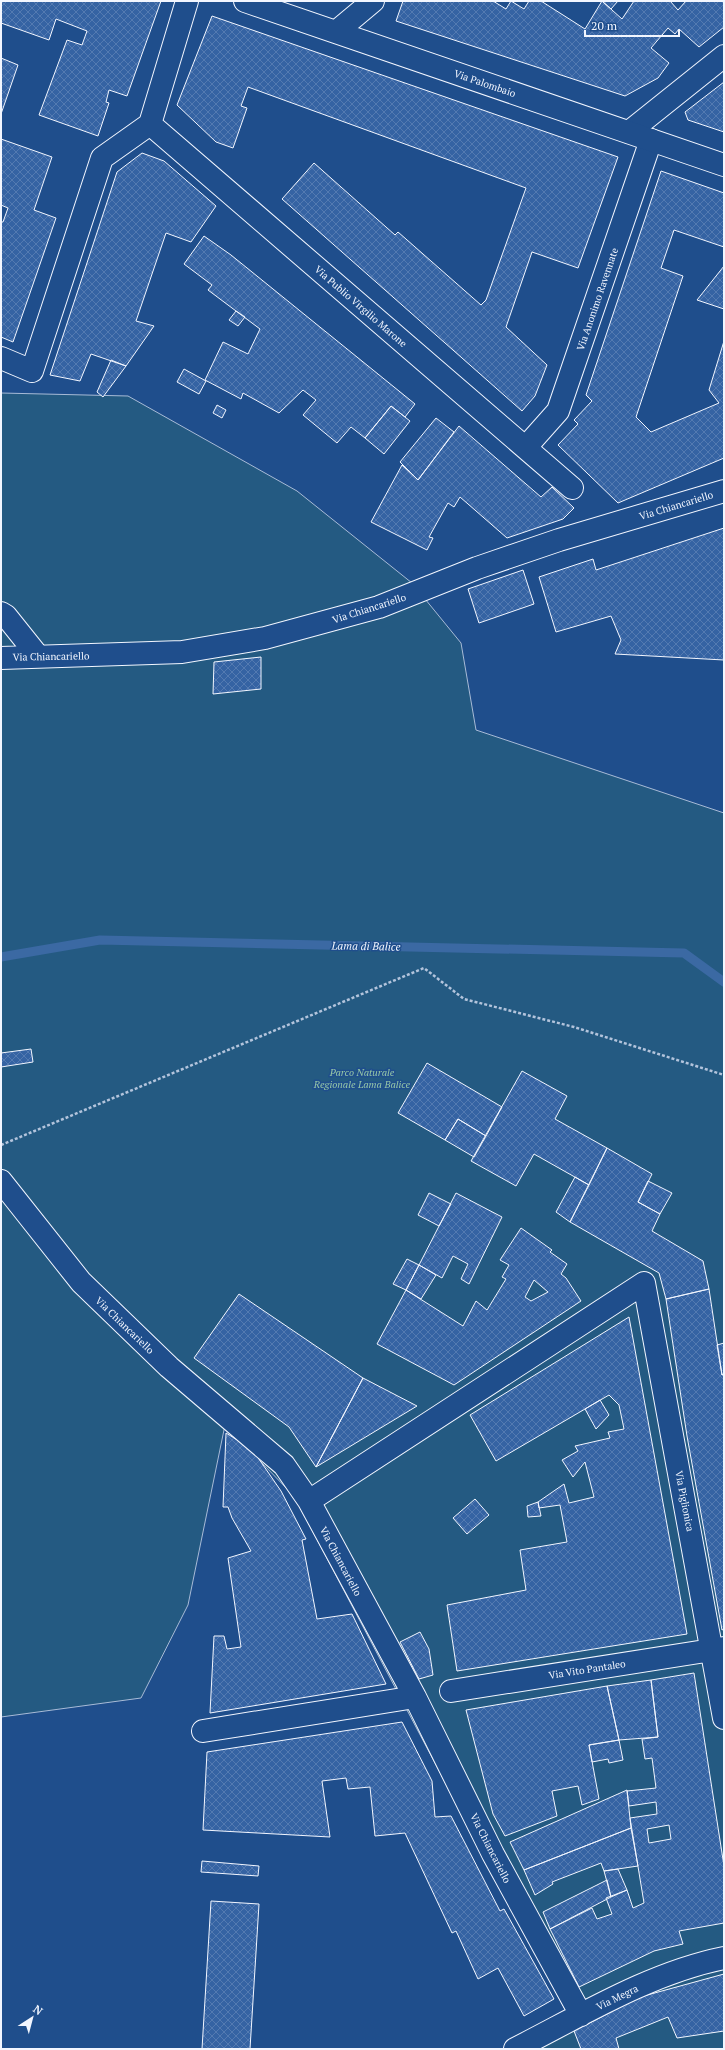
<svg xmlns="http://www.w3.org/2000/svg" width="725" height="2050" font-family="'PT Serif',serif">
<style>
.park{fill:#245a82;stroke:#a8bbd7}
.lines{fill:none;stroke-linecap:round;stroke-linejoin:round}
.stream{stroke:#3b69a3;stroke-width:9}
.building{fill:url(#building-cross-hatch);stroke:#f2f6ff;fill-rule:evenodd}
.minor-casing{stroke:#f2f6ff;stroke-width:24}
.tertiary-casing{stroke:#f2f6ff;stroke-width:24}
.path{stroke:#b3c4dc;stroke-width:2.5;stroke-dasharray:3 2;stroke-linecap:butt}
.minor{stroke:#1f4e8c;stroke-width:22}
.tertiary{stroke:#1f4e8c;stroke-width:22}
.labels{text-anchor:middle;stroke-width:3;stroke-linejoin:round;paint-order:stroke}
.street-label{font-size:10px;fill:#f2f6ff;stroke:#1f4e8c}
.park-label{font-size:10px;font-style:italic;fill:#97c8a6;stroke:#1f4e8c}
.water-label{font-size:11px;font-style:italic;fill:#f2f6ff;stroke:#1f4e8c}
</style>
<defs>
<pattern id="building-cross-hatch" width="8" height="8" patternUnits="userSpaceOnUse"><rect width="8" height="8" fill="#3563a3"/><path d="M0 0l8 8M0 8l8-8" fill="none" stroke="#537ab1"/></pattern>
</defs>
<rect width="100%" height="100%" fill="#1f4e8c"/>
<path class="park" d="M1,393L128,396L297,491L412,583L461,643L476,730L724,813V2049H502L568,2015L294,1496L225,1425L188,1605L141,1698L1,1717Z"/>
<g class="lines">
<path class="stream" d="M1,957L100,940L684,953L724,982"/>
</g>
<path class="building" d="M1,1H161L127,96L109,90L106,102L109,103L98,136L39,115L67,40L82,45L87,31L56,19L49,40L1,23Z
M403,1H493L506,9L511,1L524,9L529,1H541L585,29L602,1L622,19L634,1H670L678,10L686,1H724V27L699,47L679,29L675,34L668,28L651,48L669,63L658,78L625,96L396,21Z
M602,1H618L611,9Z
M212,16L618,157L578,268L532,252L506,327L547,365L535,396L522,411L282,199L314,163L395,235L398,232L481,305L486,300L526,188L248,87L241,106L247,108L233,148L216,142L177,105Z
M1,58L18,65L1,114Z
M724,82V132L688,120L685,112Z
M1,139L52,157L34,210L56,218L13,342L1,337V222H3L8,208L1,205Z
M142,153L164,161L216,206L191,242L166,233L136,321L154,326L126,366L91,354L80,381L50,375L117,172Z
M661,171L724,193V247L674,230L661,268L683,276L636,417L651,432L719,403L709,390L724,341V458L618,503L558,445L578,424L574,420L592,401L586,395Z
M204,236L231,255L415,404L405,417L391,406L365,438L351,427L337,443L303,415L316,400L303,390L279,413L243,393L241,399L205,380L223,342L248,354L260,329L208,290L212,285L184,264Z
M724,266V309L697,300Z
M236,311L245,317L238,326L229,320Z
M111,360L126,366L103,397L97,392Z
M184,369L206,381L199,394L177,382Z
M217,405L226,410L222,418L213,413Z
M391,406L410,421L384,454L365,438Z
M436,418L454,432L418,480L400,462Z
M459,426L541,497L552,487L574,508L563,519L507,538L460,497L454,507L448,503L429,537L433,538L427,550L371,522L402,465L418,480Z
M724,528V660L615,654L621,640L611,616L556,632L539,577L593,559L596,570Z
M523,570L534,604L479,623L468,589Z
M261,657V689L213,694L214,662Z
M31,1049L33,1062L1,1067V1053Z
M427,1063L502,1107L486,1136L458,1119L445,1140L398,1113Z
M522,1071L567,1096L555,1119L607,1148L589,1185L534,1154L516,1186L471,1161Z
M458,1119L486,1136L474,1157L445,1140Z
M607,1148L652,1174L638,1202L660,1214L652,1231L703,1261L709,1289L666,1299L659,1273L570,1222Z
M575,1177L589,1185L570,1222L556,1212Z
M648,1181L672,1193L660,1214L638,1202Z
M429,1193L451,1204L439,1226L418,1215Z
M456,1193L502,1217L469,1284L461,1279L468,1264L453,1256L442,1278L419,1265Z
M521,1228L552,1250L550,1252L567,1264L561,1274L566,1278L581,1301L454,1385L377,1344L406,1290L463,1326L476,1301L487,1310L506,1279L502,1277L509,1265L500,1260ZM534,1280L548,1292L531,1301L525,1297Z
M407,1259L419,1265L406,1290L393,1284Z
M419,1265L436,1275L421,1299L406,1290Z
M709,1289L722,1375L724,1374V1629L722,1630L687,1436L666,1299Z
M239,1294L363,1378L316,1467L289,1427L194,1358Z
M629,1317L687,1634L457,1671L447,1605L526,1590L520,1550L567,1542L560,1505L539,1508L538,1502L564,1484L569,1503L594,1497L585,1462L573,1477L562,1460L578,1451L575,1446L610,1438L608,1432L624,1429L619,1405L609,1395L496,1461L470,1415Z
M724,1343V1374L722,1375L717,1345Z
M363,1378L417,1406L316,1467Z
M600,1400L609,1415L596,1429L585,1409Z
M226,1433L252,1449L281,1491L306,1539L302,1540L317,1619L352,1614L386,1684L210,1713L214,1636H224L227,1649L241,1647L228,1558L251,1551L232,1518L228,1507H223Z
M475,1499L489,1515L467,1534L453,1518Z
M538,1502L541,1516L528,1517L527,1506Z
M420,1632L429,1649L433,1675L419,1679L400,1642Z
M694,1673L724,1866V1923L679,1931L683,1944L654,1951L579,1987L550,1929L592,1908L597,1919L612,1914L606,1898L627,1890L633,1908L644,1903L630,1818L657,1814L656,1802L629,1806L627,1791L656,1788L652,1758L645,1759L642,1739L658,1737L651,1680ZM669,1825L671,1839L649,1843L647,1829Z
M651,1680L658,1737L619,1740L607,1686Z
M607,1686L619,1740L589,1745L599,1799L582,1805L578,1786L552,1791L557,1816L505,1836L493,1814L466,1710Z
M402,1722L432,1781L435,1817L451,1816L500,1911L504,1909L554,1999L524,2016L498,1968L478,1979L456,1931L452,1933L405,1833L375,1836L370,1787L348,1789L346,1778L322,1781L330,1837L203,1830L207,1752Z
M619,1740L623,1760L609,1763L608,1759L592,1762L589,1745Z
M627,1790L631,1828L524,1870L510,1842Z
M631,1828L638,1866L604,1871L601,1863L552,1882L553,1884L535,1895L524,1870Z
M202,1861L259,1866L258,1876L201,1872Z
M618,1869L627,1890L611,1897L604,1871Z
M607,1880L611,1897L550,1929L543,1912Z
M211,1901L259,1904L250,2049H202Z
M724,1974V2031L677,2038L668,2017L616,2038L619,2049H581L574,2031L640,1997Z"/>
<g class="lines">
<defs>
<path id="minor" d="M187,1L150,124L572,488
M629,132L724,56
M1,358L32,371L102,158L150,124
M526,447L558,411L651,140
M1,613L6,616L38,656
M1,658L182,652L265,638L379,607L477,568L559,540L724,491
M1,1181L81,1282L169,1367L284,1465L309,1501L415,1697L493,1854L581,2015
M309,1501L644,1283L724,1718
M451,1691L724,1648
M203,1731L415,1697
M515,2049C582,2015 650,1973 724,1958"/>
<path id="tertiary" d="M245,1L724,165
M336,32L373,1"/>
</defs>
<use href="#minor" class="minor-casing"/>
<use href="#tertiary" class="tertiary-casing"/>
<path class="path" d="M1,1145L424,968L464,999L574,1027L724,1075"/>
<use href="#minor" class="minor"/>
<use href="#tertiary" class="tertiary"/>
</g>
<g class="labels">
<g class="street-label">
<text transform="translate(485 83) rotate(19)" y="4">Via Palombaio</text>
<text transform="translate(597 299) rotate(-71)" y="4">Via Anonimo Ravennate</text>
<text transform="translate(361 306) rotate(41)" y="4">Via Publio Virgilio Marone</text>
<text transform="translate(676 505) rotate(-17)" y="4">Via Chiancariello</text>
<text transform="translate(369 608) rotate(-18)" y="4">Via Chiancariello</text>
<text transform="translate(51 656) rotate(-1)" y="4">Via Chiancariello</text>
<text transform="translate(125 1325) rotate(44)" y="4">Via Chiancariello</text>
<text transform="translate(685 1501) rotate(79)" y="4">Via Piglionica</text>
<text transform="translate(341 1561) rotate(62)" y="4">Via Chiancariello</text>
<text transform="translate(587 1669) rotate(-9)" y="4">Via Vito Pantaleo</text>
<text transform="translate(491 1848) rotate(63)" y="4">Via Chiancariello</text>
<text transform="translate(617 1997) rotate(-26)" y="4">Via Megra</text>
</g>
<g class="park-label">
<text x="362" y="1076">Parco Naturale<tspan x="362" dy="12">Regionale Lama Balice</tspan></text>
</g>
<g class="water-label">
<text transform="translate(366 946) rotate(1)" y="4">Lama di Balice</text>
</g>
</g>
<rect width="725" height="2050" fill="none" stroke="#f2f6ff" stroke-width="4"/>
<g transform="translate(32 2018) rotate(36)" stroke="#1f4e8c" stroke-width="3" paint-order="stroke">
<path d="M0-3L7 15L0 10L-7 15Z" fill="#f2f6ff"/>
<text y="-6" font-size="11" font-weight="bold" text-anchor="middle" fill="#f2f6ff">N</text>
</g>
<path d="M585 30v6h94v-6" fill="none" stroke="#f2f6ff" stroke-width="2"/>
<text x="591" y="30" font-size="12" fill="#f2f6ff" stroke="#1f4e8c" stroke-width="3" paint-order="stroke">20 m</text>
</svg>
